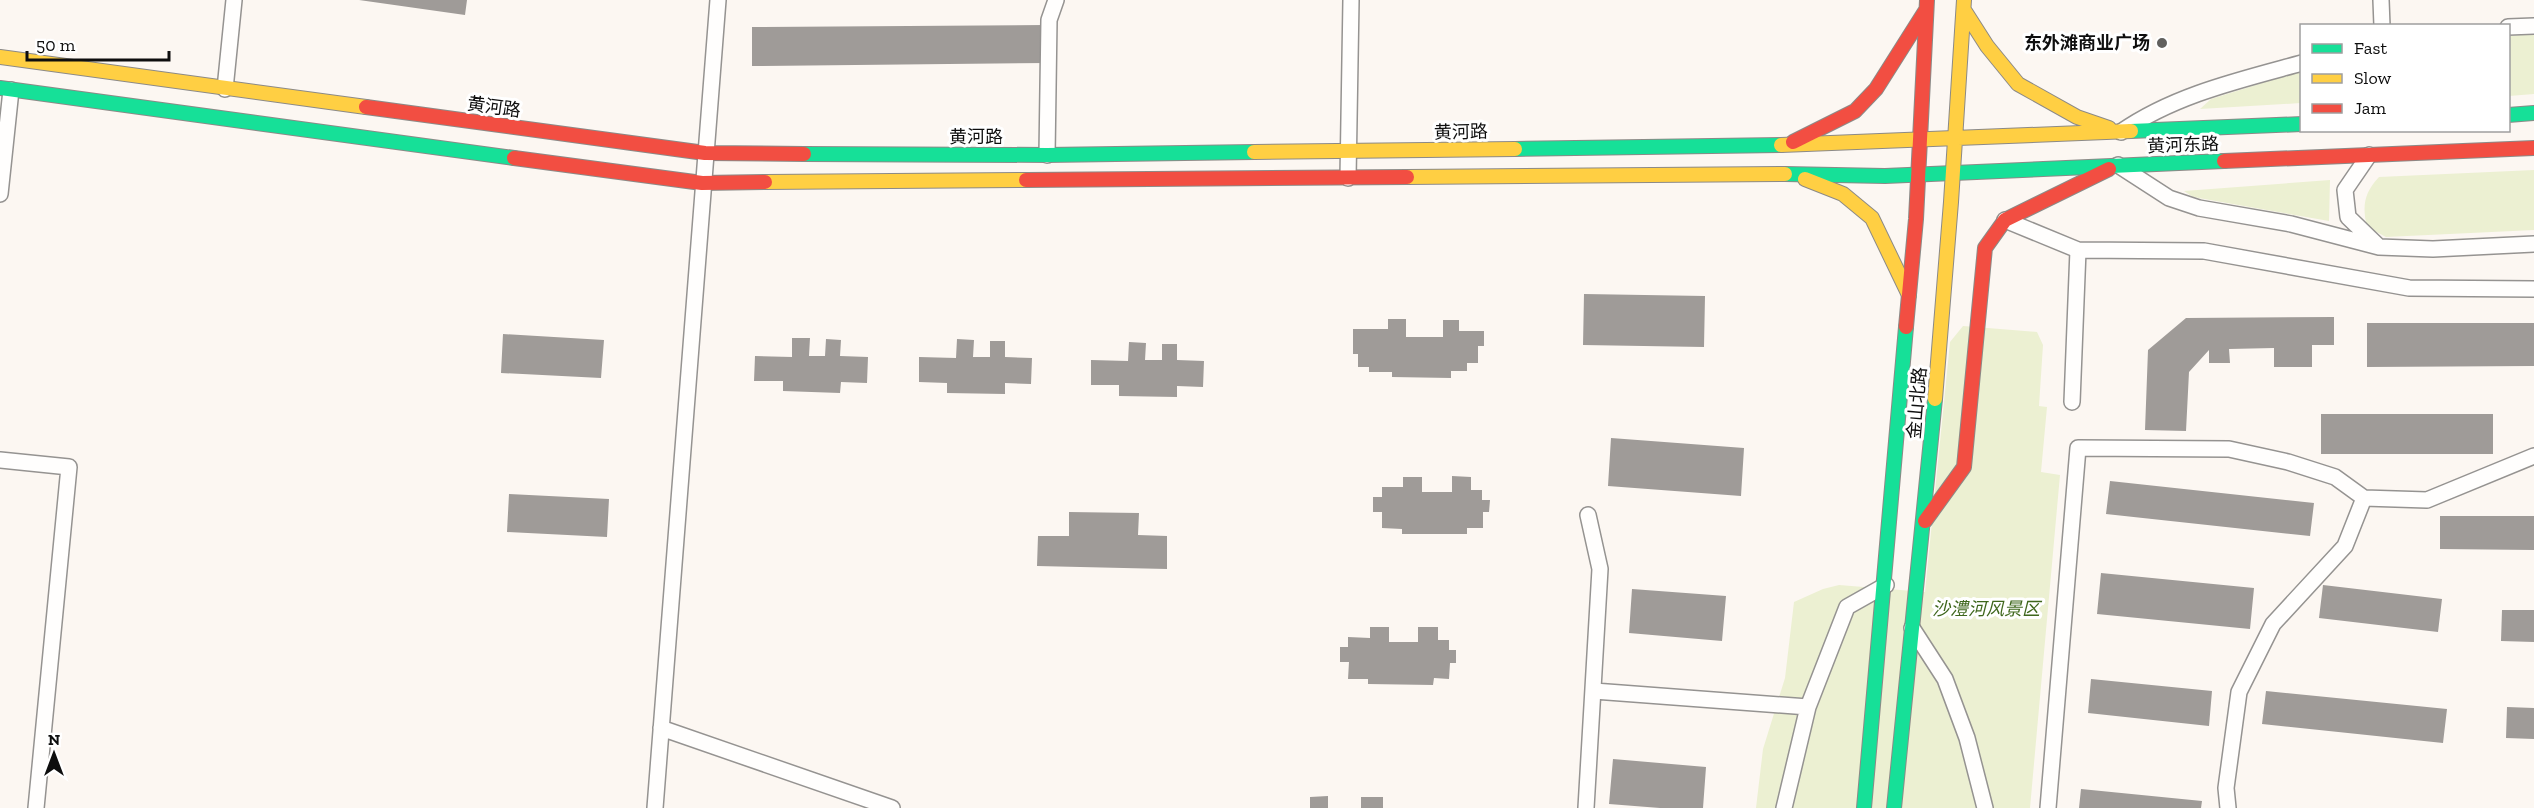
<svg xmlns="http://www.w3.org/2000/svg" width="2534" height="808" font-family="'Zilla Slab','Noto Sans SC',serif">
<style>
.green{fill:#ecf0d2}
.building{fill:#9f9b98}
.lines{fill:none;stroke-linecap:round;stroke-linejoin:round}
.street-casing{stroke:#959391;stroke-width:18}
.fast-casing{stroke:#8c8a87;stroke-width:16}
.slow-casing{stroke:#8c8a87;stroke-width:16}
.jam-casing{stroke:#8c8a87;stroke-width:16}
.street{stroke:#fffefd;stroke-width:15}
.fast{stroke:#16e098;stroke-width:14}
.slow{stroke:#ffcf43;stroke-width:14}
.jam{stroke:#f24e42;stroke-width:14}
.poi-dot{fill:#61605e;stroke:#fff;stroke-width:2}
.labels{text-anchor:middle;stroke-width:6;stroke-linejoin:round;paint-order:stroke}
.poi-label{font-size:18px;font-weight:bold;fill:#0e0e0e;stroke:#fff;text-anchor:end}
.street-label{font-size:18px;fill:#0e0e0e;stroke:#fff}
.park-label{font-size:18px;font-style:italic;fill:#3f671d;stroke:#fff}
</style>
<rect width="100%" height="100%" fill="#fcf7f2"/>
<path class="green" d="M2534,34V94L2509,96V36Z
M2301,71V103L2200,109L2211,99Z
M2534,170V230L2386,237L2367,227C2362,206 2364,193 2379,177Z
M2330,180L2329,221L2193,197L2184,191Z
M1963,326L2037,332L2043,345L2039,406L2047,407L2041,472L2060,475L2030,808H1756L1763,749L1785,678L1794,602L1823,589L1839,585L1925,592L1950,342Z"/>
<path class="building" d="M359,0H467L465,15Z
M1046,25L1047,63L752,66V27Z
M1584,294L1705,296L1704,347L1583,345Z
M2334,317V345H2312V367H2274V348L2229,349L2230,363H2209V350L2189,372L2186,431L2145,430L2148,350L2186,318Z
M1388,319H1406V337H1443V320H1459V331H1484V346H1478V363H1467V371H1451V378L1392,377V372H1369V367H1358V354H1353V329H1388Z
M2367,323H2534V366L2367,367Z
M503,334L604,340L601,378L501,373Z
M792,338H810L809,356H825L826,339L841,340L840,356L868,357L867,383L841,382L840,393L783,391V381H754L755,356L792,357Z
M957,339L974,340L973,357H990V341H1005V357L1032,358L1031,384L1005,383V394L947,393V383L919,382V357L956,358Z
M1129,342L1146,343L1145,360H1162V344H1177V360L1204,361L1203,387L1177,386V397L1119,396V385H1091V360L1128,361Z
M2321,414H2493V454H2321Z
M1611,438L1744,448L1741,496L1608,486Z
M1452,476L1471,477V490H1482V500H1490L1489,512H1483V528H1467V534H1402V529L1382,528V512H1373V497H1382V487H1403V477H1422V492H1452Z
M2110,481L2314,503L2310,536L2106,514Z
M509,494L609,499L607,537L507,532Z
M1069,512L1139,513L1138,535L1167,536V569L1037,566L1038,536H1069Z
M2440,516H2534V550L2440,549Z
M2101,573L2254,588L2250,629L2097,614Z
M2323,585L2442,599L2438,632L2319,618Z
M1632,589L1726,596L1722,641L1629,633Z
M2502,610H2534V642L2501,641Z
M1370,627H1389V642H1418V627H1438V640H1449V650H1456V663H1450L1449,679L1434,678L1433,685L1368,684V679H1348L1349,662H1340V647H1348V637L1370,638Z
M2091,679L2212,691L2209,726L2088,713Z
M2266,691L2447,709L2443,743L2262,724Z
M2507,707L2534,708V739L2506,738Z
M1613,759L1706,767L1703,808H1660L1609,804Z
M2081,789L2202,801L2201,808H2079Z
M1328,796V808H1310V797Z
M1361,797H1383V808H1361Z"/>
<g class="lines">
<defs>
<path id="street" d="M2381,0L2382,26
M2508,27L2534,26
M225,89L234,0
M2121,132C2174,95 2240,80 2302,63
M1047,155L1049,20L1056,0
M2369,155L2345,190L2348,217L2377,245
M2118,165L2169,198L2199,208L2291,224L2379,247L2433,249L2534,244
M1348,178L1351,0
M0,194L11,90
M2005,220L2078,250L2204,251L2409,288L2534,289
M2072,402L2078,250
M0,460L69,467L36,808
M1912,628L1945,679L1967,738L1985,808
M1594,691L1808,707
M661,728L892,808
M655,808L718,0
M1586,808L1600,569L1588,515
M1784,808L1808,707L1847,607L1886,585
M2048,808L2078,448L2229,449L2288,462L2335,477L2364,498L2427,500L2534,456
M2228,808L2226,788L2239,692L2273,624L2345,546L2364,498"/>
<path id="fast" d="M0,88L514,158
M2508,115L2534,113
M2131,131L2302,124
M1515,149L1781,145
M804,154L1047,155L1254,152
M1785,174L1885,176L2224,161
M1864,808L1906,327
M1894,808L1935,399"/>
<path id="slow" d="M1964,10L1987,46L2018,84L2077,117L2109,128
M0,57L366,107
M1781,145L2131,131
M1254,152L1515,149
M1407,177L1785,174
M1805,179L1843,194L1872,218L1909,295
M765,182L1026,180
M1935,399L1951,202L1964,0"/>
<path id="jam" d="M366,107L705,153L804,154
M1793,142L1855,111L1876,89L1926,10
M514,158L702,183L765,182
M2224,161L2534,148
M1026,180L1407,177
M1906,327L1916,219L1927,0
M1925,521L1964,467L1985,248L2005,220L2109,169"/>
</defs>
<use href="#street" class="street-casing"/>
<use href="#fast" class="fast-casing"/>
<use href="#slow" class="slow-casing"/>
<use href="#jam" class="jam-casing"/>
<use href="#street" class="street"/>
<use href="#fast" class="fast"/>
<use href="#slow" class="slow"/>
<use href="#jam" class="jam"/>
</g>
<circle class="poi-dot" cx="2162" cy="43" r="6"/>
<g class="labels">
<g class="poi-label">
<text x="2150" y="49">东外滩商业广场</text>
</g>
<g class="street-label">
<text transform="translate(494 107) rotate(8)" y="6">黄河路</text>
<text transform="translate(1461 132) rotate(-1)" y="6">黄河路</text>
<text x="976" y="143">黄河路</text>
<text transform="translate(2183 145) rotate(-2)" y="6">黄河东路</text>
<text transform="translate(1917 403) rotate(-85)" y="6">金山北路</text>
</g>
<g class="park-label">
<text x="1986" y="615">沙澧河风景区</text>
</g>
</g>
<rect x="2300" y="24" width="210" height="108" fill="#ffffff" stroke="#9f9f9f" stroke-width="1.5"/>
<rect x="2312" y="44" width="30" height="9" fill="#16e098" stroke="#9f9f9f" stroke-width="1.5"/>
<text x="2354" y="54" font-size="18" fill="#0e0e0e">Fast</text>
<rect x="2312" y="74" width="30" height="9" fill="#ffcf43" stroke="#9f9f9f" stroke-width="1.5"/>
<text x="2354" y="84" font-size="18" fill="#0e0e0e">Slow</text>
<rect x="2312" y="104" width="30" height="9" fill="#f24e42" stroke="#9f9f9f" stroke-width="1.5"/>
<text x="2354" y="114" font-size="18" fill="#0e0e0e">Jam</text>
<g transform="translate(54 754)" stroke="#ffffff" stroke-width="4.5" paint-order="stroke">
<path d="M0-4.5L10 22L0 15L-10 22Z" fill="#0e0e0e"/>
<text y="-9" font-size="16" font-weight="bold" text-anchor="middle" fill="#0e0e0e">N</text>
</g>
<path d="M27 51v9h142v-9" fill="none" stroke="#0e0e0e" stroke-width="3"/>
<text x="36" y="51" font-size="18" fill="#0e0e0e" stroke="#ffffff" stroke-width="4.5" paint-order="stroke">50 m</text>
</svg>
